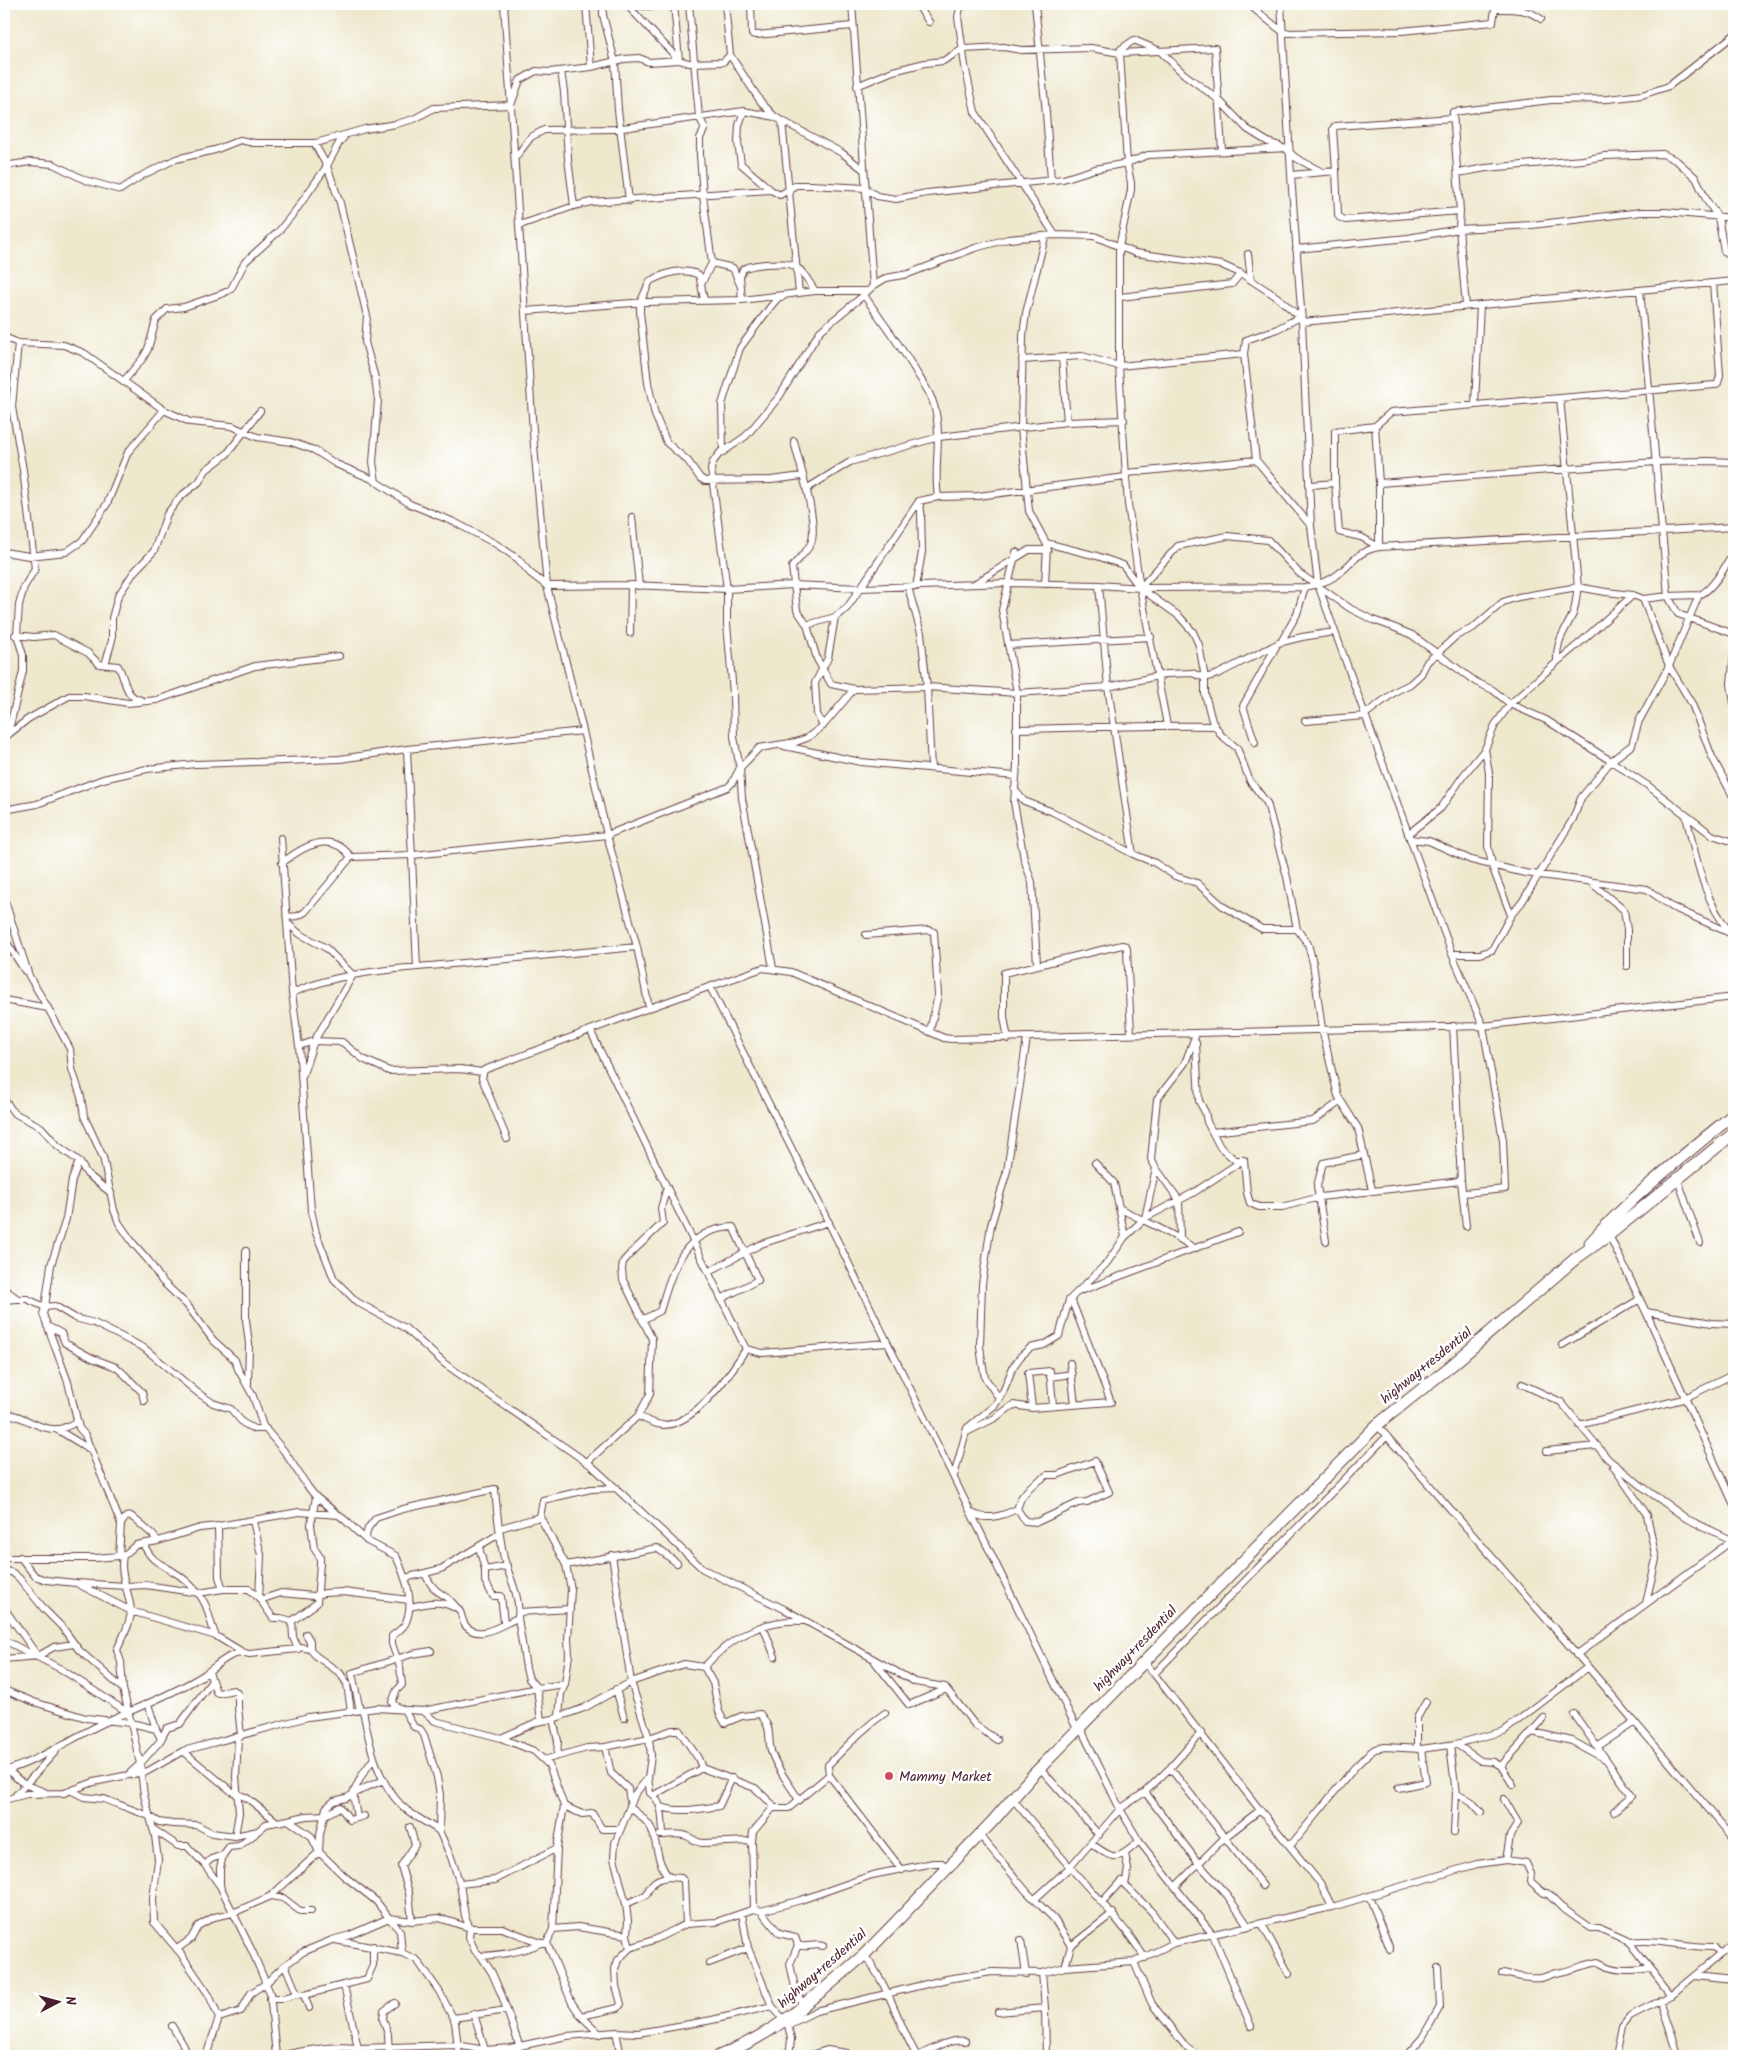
<svg xmlns="http://www.w3.org/2000/svg" width="1738" height="2060" font-family="Kalam,sans-serif">
<style>
.lines{fill:none;stroke-linecap:round;stroke-linejoin:round}
.street-casing{stroke:#633d43;stroke-width:8}
.highway-casing{stroke:#633d43;stroke-width:13}
.street{stroke:#fff;stroke-width:6}
.highway{stroke:#fff;stroke-width:11}
.poi-dot{fill:#d1495b;stroke:#fff;stroke-width:2}
.labels{text-anchor:middle;stroke-width:5;stroke-linejoin:round;paint-order:stroke}
.street-label{font-size:14px;fill:#4a1f2b;stroke:#fff}
.poi-label{font-size:14px;fill:#4a1f2b;stroke:#fff;text-anchor:start}
</style>
<rect width="100%" height="100%" fill="#fff"/>
<filter id="ink" filterUnits="userSpaceOnUse"><feTurbulence type="fractalNoise" baseFrequency=".02" numOctaves="2"/><feDisplacementMap in="SourceGraphic" scale="10" xChannelSelector="R" yChannelSelector="G"/><feConvolveMatrix kernelMatrix="1 2 1 2 8 2 1 2 1" color-interpolation-filters="sRGB"/></filter>
<filter id="wash" filterUnits="userSpaceOnUse"><feTurbulence type="fractalNoise" baseFrequency=".0096" numOctaves="4" result="noise"/><feDisplacementMap in="SourceGraphic" scale="20" xChannelSelector="R" yChannelSelector="G"/><feGaussianBlur stdDeviation="1.12" result="paint"/><feColorMatrix in="noise" values="0 0 0 0 0 0 0 0 0 0 0 0 0 0 0 0 0 1.4 0 .05"/><feComposite in="paint" operator="in"/></filter>
<g filter="url(#wash)">
<rect width="100%" height="100%" fill="#eee8cd"/>
</g>
<g filter="url(#ink)">
<g class="lines">
<defs>
<path id="street" d="M504,4L534,446L547,586L583,731L607,835L637,947L649,1008
M586,4L591,67
M603,4V15L615,62L618,110L629,201
M614,4L653,6L668,4
M626,4L679,60
M674,4L679,60
M689,4L699,117L705,128L700,138V155L703,196L712,263L733,268L741,287
M725,4L730,55L761,102L774,116
M751,4L752,34L756,35L852,26
M917,4L929,22
M961,4L958,17L965,66L975,112L1055,235
M1035,4L1046,113L1051,180
M1248,4L1284,33L1401,31L1493,22L1495,9C1513,9 1526,8 1541,19
M1281,4L1291,175L1302,322L1311,526L1318,585L1452,954L1483,1026L1503,1140L1505,1189L1464,1193
M1121,49L1134,40L1160,51L1184,74L1219,100L1247,129L1268,142L1280,146
M1120,53L1127,163L1148,155L1289,148
M561,71L564,92L568,159L574,206
M857,86L893,71L925,63L943,61L963,49L1004,47L1021,50L1091,48L1120,53L1215,48L1222,150
M744,111L739,125L738,143L741,164L771,190
M782,121L799,293
M314,143L327,166L340,203L367,316L365,342L375,378L378,400L373,462L376,482
M1288,151L1296,158L1322,172
M515,158L531,137L544,130L615,129L744,111L775,117L842,153L864,170
M4,166L30,162L53,164L85,180L120,190L143,175L176,159L215,150L240,140L254,143H316L365,129L396,124L414,119L434,108L511,105L520,80L536,71L550,72L591,67L624,59L639,58L649,62L679,60L689,63L723,62L730,55
M1336,171L1333,129L1335,126L1453,118
M1458,173L1486,168L1583,160L1605,156L1663,154L1677,161L1696,178L1707,201L1718,217L1724,251L1734,259
M1291,175L1336,171L1338,214L1339,217L1345,220L1460,211L1453,112L1551,100L1608,99L1642,95L1669,86L1734,35
M1460,211L1459,229L1466,306
M520,225L574,206L591,202L771,190L780,195L796,185H811L865,188L877,196L896,199L927,193L1063,179L1095,169L1127,163L1131,183V190L1119,247V366L1126,477L1128,504L1140,588L1167,725
M1045,237L1026,313L1023,336L1021,428L1029,511L1046,543L1097,556L1123,565L1140,588L1179,616L1193,632L1199,645L1205,678V694L1212,721L1221,735L1237,748L1250,781L1267,803L1287,877L1297,929L1308,944L1313,963L1322,1029L1338,1096L1358,1128L1372,1190
M1296,249L1408,238L1459,229L1532,225L1641,212H1665L1734,218
M1248,254L1251,280
M701,284L699,275C682,267 666,273 650,281L640,303V312L648,383L655,415L667,443L688,461L700,478L705,481L771,480L802,476
M873,286L886,278L908,274L975,248L1008,239L1055,235L1094,236L1135,253L1222,265L1240,273L1277,297L1300,317L1302,322L1734,281
M1640,290L1668,596L1678,614L1734,634
M868,291L864,295C882,322 902,347 918,375C924,384 931,394 934,405C943,436 933,467 938,497L919,501L921,511L922,552L916,587
M1120,297L1232,284L1241,273
M704,300L701,284L712,263
M742,300L740,277L743,269C751,265 757,265 765,264C797,262 798,264 815,291
M525,311L646,302L742,300L815,291H868L873,286L852,4
M4,337L18,343L64,345L84,353L164,410L190,422L232,426L257,437L291,442L314,450L336,464L372,479L410,504L454,522L496,544L518,559L530,573L547,586L631,585L727,589L793,585L861,588L1009,583L1099,585L1140,588L1305,587C1315,585 1325,583 1334,577C1352,565 1356,551 1379,547L1734,527
M1244,354L1246,340L1277,329L1300,317
M1062,358L1067,422
M1022,360L1082,356L1119,366L1244,354L1256,460L1311,526
M123,382L143,358L148,349L156,320L167,309L184,307L224,293L231,289L245,262L279,231L296,210L327,166L339,143L345,136
M1560,398L1578,587C1576,596 1576,606 1573,614C1564,633 1556,640 1557,662L1582,641L1633,595
M1475,404L1480,305
M1375,426L1335,431V483L1339,532L1361,537L1379,547
M794,441C799,463 819,523 811,543C807,552 798,559 792,567L797,610L807,625L817,659L831,684L854,689L927,687L1017,693L1108,687L1167,674L1192,673L1205,678L1218,674L1281,642L1297,614L1305,587
M723,452L746,436L779,397L820,331L864,295
M1127,473L1256,460
M1379,483L1656,462L1708,461L1734,462
M1311,485L1335,483
M807,491L811,486L850,462L939,437L1067,422L1124,420
M938,497L978,496L1126,477
M632,517L639,586
M1379,547V483L1375,426L1391,412L1715,385L1718,383L1720,375L1713,283
M4,552L29,556L66,552L82,541L107,504L128,452L164,410
M1016,552L1002,610L1017,693V765L1014,802L1024,859L1032,882L1037,964
M974,584L1029,550H1048
M1045,584L1047,546
M1099,585L1108,687L1133,854
M908,587L921,633L927,687L931,768
M1140,588L1178,546L1227,536L1268,540L1299,573L1351,609L1373,620L1393,627L1412,635L1476,682L1493,690L1510,704L1546,720L1611,761L1647,785L1712,835L1734,842
M1643,599L1669,666L1692,704L1712,757L1734,798
M807,625L835,617L847,608L919,501
M630,633L631,585
M15,635L34,637L54,635L88,653L99,664L118,666C126,679 124,697 141,700
M1008,645L1151,637
M1734,653L1731,684L1734,703
M105,665L112,640V618L118,596L134,572L154,551L167,514L180,497L199,482L206,470L227,454L260,411
M1363,716L1396,691L1410,684L1421,674L1427,662L1445,646L1456,636L1473,628L1503,602L1518,597L1578,587L1606,592L1633,595L1643,599L1668,596L1699,595C1712,591 1727,564 1734,552
M1305,721L1365,716
M823,726L817,714L815,683L828,658L835,617
M1016,729C1082,728 1148,725 1214,726
M8,734L23,671V655L17,635L19,605L24,587L35,569L23,470L12,407L18,343
M4,738L28,719L69,696H84L128,703L157,700L255,666L339,656
M1255,743L1243,706L1278,643L1302,637L1334,632
M784,746L861,762L1015,776
M407,749L417,967
M1014,789L1024,801L1053,812L1133,854L1155,863L1175,876L1197,883L1224,907L1262,929H1297
M4,810L37,804L103,779L147,769L196,764L340,759L407,749L583,731
M1686,816C1696,856 1703,901 1731,933
M1408,834L1441,808L1463,776L1485,749
M281,838L292,993L299,1046L311,1210L316,1233L334,1279L357,1302L405,1328L445,1364L592,1466L703,1569L784,1609L915,1682L945,1687L975,1725L997,1740
M1410,839L1429,841L1471,860L1525,873L1647,889L1672,907L1732,934
M282,863C303,846 331,830 351,857
M1589,881L1624,910L1627,930V966
M4,898L29,976L48,1008L70,1049L72,1069L81,1097L84,1116L103,1157L114,1210L119,1223L133,1243L148,1260L162,1281L187,1305L213,1340L235,1360L238,1369L253,1396L263,1426L284,1451L308,1487L316,1497L345,1520L367,1541L396,1556C405,1576 415,1600 406,1622C404,1628 397,1632 392,1636V1644L400,1667L402,1685L397,1690L392,1702L394,1705L404,1710L414,1727L420,1729L424,1735L437,1777L440,1795L439,1831L451,1857L460,1884L465,1916L470,1928L469,1937L475,1951L481,1956L492,1973L502,1996L523,2056
M1511,915L1493,869L1488,846L1489,773L1485,749L1495,725L1510,704L1557,662
M287,917L298,916L305,912L351,857L413,855L607,835L728,787L732,783L740,768L759,748L796,742L807,738L823,726L854,689
M287,923L300,934L326,948L353,975
M866,935L929,930L934,932L938,995L930,1031
M4,938L25,971
M1452,954H1480L1492,950L1511,915L1522,902L1573,819L1581,798L1611,761L1632,745L1639,721L1669,666L1699,595
M773,968L742,798L740,768L734,737L733,693L727,624V589L711,469L713,462L723,449L722,404L740,348L771,306L778,298L784,296
M710,987L818,1201L1077,1729
M292,993C340,971 399,969 452,964C513,958 575,953 637,947
M4,1000L48,1008
M1453,1026L1461,1181L1466,1226
M590,1030L746,1349L762,1353L887,1343
M1008,1039L1004,1017V973L1122,945L1126,946L1127,949L1131,1034
M1196,1043L1199,1101L1205,1112L1207,1122L1220,1147L1235,1160H1244L1247,1193L1250,1203L1259,1207H1282L1320,1197L1461,1181
M299,1046L314,1041L342,1042L363,1059L389,1071L460,1069L482,1072
M302,1077L314,1041L353,975
M4,1099L14,1113L41,1127L58,1146L79,1161L87,1174L111,1193
M1212,1132L1313,1121L1341,1101
M507,1139L482,1078L484,1070L649,1008L763,968L791,972L944,1038L951,1039L1483,1026L1734,997
M1095,1163L1114,1183L1125,1237
M1156,1168L1179,1200L1180,1238
M1678,1180L1700,1243
M1119,1208C1145,1222 1172,1232 1195,1249
M1145,1218L1193,1193L1243,1160
M1609,1235L1646,1312L1712,1323L1734,1324
M1326,1241L1317,1186L1323,1163L1363,1155
M246,1251V1320L249,1344L248,1384
M708,1272L761,1244L829,1222
M4,1289L18,1299H27L45,1307L51,1265L66,1219L72,1180L79,1161
M1083,1290L1238,1232
M4,1300L17,1299
M1646,1312L1734,1505
M642,1320L660,1311C672,1271 683,1229 733,1227L758,1280L721,1299
M47,1326L61,1333L65,1343L92,1358L116,1367L124,1374L142,1392L144,1401
M1562,1345L1640,1299
M1070,1363L1075,1404
M1050,1377L1072,1374
M1522,1384L1561,1402L1608,1459L1643,1487L1687,1519L1734,1541
M999,1398L985,1378L982,1361L980,1346L982,1284L991,1225L1007,1171L1027,1038
M1032,1408L1028,1373L1050,1371L1053,1406
M4,1414C19,1412 39,1431 58,1429C64,1429 71,1424 77,1422
M638,1416L650,1394L652,1339L623,1280L622,1269L623,1262L631,1253L663,1223L661,1208L667,1187
M1377,1425L1588,1667L1734,1839
M1579,1425L1683,1399L1734,1374
M58,1430L91,1450
M967,1432L995,1418L1013,1405L1032,1408L1111,1402L1071,1299
M1547,1451L1596,1446
M587,1462L638,1416C645,1419 655,1425 663,1425C695,1425 730,1374 746,1349
M1613,1466L1647,1515L1656,1559L1646,1603
M954,1476L967,1428L995,1405L1003,1392L1013,1367L1021,1356L1030,1348L1044,1345L1059,1336L1069,1300L1106,1264L1125,1237L1145,1218L1156,1168L1151,1159L1157,1099L1185,1063L1196,1034
M972,1513C987,1521 1002,1516 1017,1509L1025,1521L1037,1522L1078,1503L1087,1502L1109,1492L1095,1461L1057,1475H1047L1030,1487L1021,1498L1017,1509
M253,1521L261,1555L259,1598
M218,1526L200,1528L158,1541L152,1534L131,1516L126,1517L121,1524L85,1435L79,1428L68,1382L43,1314L45,1307L55,1306L75,1318L94,1323L144,1348L198,1393L213,1403L231,1409L243,1423L254,1429H266
M500,1528L540,1517
M367,1541L366,1536L368,1528L376,1518L403,1509L495,1489C497,1513 499,1535 504,1558C509,1577 521,1597 518,1618L526,1668L529,1679L537,1688L541,1721
M143,1544C154,1564 157,1561 174,1572C183,1577 191,1585 198,1593C209,1605 209,1622 216,1636
M479,1547L485,1570V1581L493,1596H501L504,1622
M612,1555L631,1682L649,1738L651,1756L648,1778L635,1794L615,1843L614,1858L626,1904L628,1921L627,1935L630,1948
M119,1556H123C119,1575 129,1591 131,1610C131,1624 122,1638 117,1650L121,1662L123,1689
M123,1556L136,1545L158,1541
M20,1557L35,1576L46,1580L76,1583L131,1611L216,1636L244,1653
M4,1558H96L119,1556L121,1524
M566,1565L657,1548L677,1563
M4,1570L13,1573L19,1578L45,1610L62,1627L79,1650L123,1689L131,1723L156,1729L161,1739
M485,1570L507,1566
M425,1574C428,1580 431,1586 436,1590C440,1594 445,1595 449,1599C452,1602 456,1607 459,1610C462,1614 462,1621 465,1625C479,1643 503,1623 518,1618
M405,1578L441,1569L499,1534
M76,1583L126,1586L146,1585L199,1593L223,1589H249L259,1598L273,1618H281L292,1621L293,1637L298,1649L300,1647L310,1649L316,1656L340,1673L347,1684L351,1712
M223,1589L219,1577L218,1526L299,1512L339,1515
M260,1600L281,1593L314,1596L324,1593L343,1592L409,1600
M410,1607C425,1604 439,1599 453,1607
M4,1608L37,1655
M519,1612L570,1609
M292,1621L317,1603L320,1563V1557L314,1548L311,1524L316,1497
M763,1626L775,1657
M306,1634L310,1641V1649
M4,1640L61,1669L127,1712
M1576,1655L1733,1540
M4,1659L38,1656L54,1647L74,1644
M1144,1661L1260,1810L1320,1883L1332,1907
M875,1662L909,1705L946,1689
M704,1667C730,1638 764,1618 803,1621
M209,1672L216,1692L218,1693L234,1690L238,1694V1707L241,1736L238,1739L236,1777L239,1813L235,1836
M1154,1674L1387,1436
M616,1689L624,1718
M4,1690L34,1702L86,1718L131,1723L140,1764L128,1775
M148,1704L156,1729
M360,1710L352,1673L412,1654L431,1651
M363,1710C369,1743 376,1779 401,1805C412,1816 427,1822 439,1831
M423,1711L435,1721L501,1738L534,1751L549,1765L564,1806L557,1848L553,1929L547,1943L572,2003L581,2016L600,2034
M1574,1714L1632,1796L1614,1811
M559,1717L584,1708L631,1682L684,1664L704,1667L713,1683L719,1712L725,1723L742,1716L760,1714C773,1730 767,1734 771,1751C776,1768 790,1785 799,1800
M1080,1727L1120,1809L1139,1841L1213,1935L1251,2026
M1532,1732L1572,1741L1603,1758
M501,1738L537,1722L553,1719
M1456,1744L1481,1761L1494,1762L1501,1766
M1450,1745L1456,1794L1454,1832
M605,1747L611,1773L628,1789L631,1808C638,1814 647,1820 651,1828C658,1844 656,1863 669,1877L681,1878L684,1881L686,1924
M1597,1747L1635,1722
M1417,1749V1718L1426,1702
M183,1751L231,1791L247,1798L276,1821
M557,1756L558,1741L553,1719L559,1717L561,1694L565,1684L569,1655L568,1639L571,1589L566,1565L540,1517L543,1500L591,1489L617,1488
M544,1760L587,1748L605,1747L649,1738L672,1730H679L698,1758L702,1768L755,1788L772,1804L773,1808L753,1832L752,1841L754,1909
M1040,1768L1099,1835
M1170,1768L1263,1886
M9,1770C19,1783 30,1787 45,1792
M4,1771C42,1760 74,1736 110,1720C141,1706 173,1694 202,1676C215,1668 232,1648 249,1654L298,1649
M829,1775L902,1870
M648,1778L650,1793C664,1802 662,1821 663,1835H660
M1513,1785L1501,1766L1544,1718
M1398,1788L1426,1782L1421,1749
M72,1791L84,1797L104,1799L149,1816L159,1822L172,1824L197,1825L212,1833L235,1836L258,1831L266,1824L288,1820L311,1836L319,1852L344,1876L376,1901L389,1918L412,1921L439,1918L470,1928H502L541,1943H547
M1145,1792L1199,1864L1227,1895L1249,1927
M1456,1794L1471,1801L1481,1812
M654,1795L702,1768
M15,1796L56,1751
M1012,1798C1031,1821 1050,1844 1069,1866C1097,1898 1122,1922 1145,1958
M1504,1799L1518,1823L1510,1836L1506,1860
M4,1800L27,1794L64,1793L94,1782L148,1771L183,1751L308,1717L377,1708L423,1711L537,1688L565,1684
M564,1806L582,1814L592,1813L602,1829H619
M661,1807C680,1813 699,1809 719,1806L732,1778
M773,1808H789L829,1775L828,1765C847,1746 863,1728 885,1713
M357,1818L353,1793L362,1775L374,1758
M288,1820L306,1816L325,1815L340,1807L350,1820L364,1816
M410,1827L415,1845L401,1866L409,1893L412,1921
M153,1829L178,1846H187L205,1865L211,1859L223,1855L229,1847L239,1846L255,1834
M979,1834L1027,1892L1054,1919L1071,1946
M663,1835C671,1834 680,1833 687,1836C693,1839 695,1842 702,1843L752,1841
M1091,1843C1114,1861 1118,1861 1139,1841
M1290,1846L1355,1767L1367,1755L1375,1749L1385,1747L1421,1749L1456,1744L1504,1731L1588,1667
M223,1855L220,1868V1886L253,1953L270,1993L276,2056
M205,1865L220,1886
M460,1884L495,1880L557,1848
M1125,1885L1128,1869L1125,1854
M1176,1886L1224,1838L1260,1810
M271,1896L283,1898L300,1911H311
M1369,1896L1390,1949
M1035,1899L1070,1867L1120,1809L1145,1792L1170,1768L1201,1733
M1103,1901L1121,1881L1152,1912L1174,1943
M626,1904L646,1895C651,1883 656,1878 669,1877
M761,1911L779,1933L795,1937L798,1945C806,1949 814,1943 823,1946
M742,1914L748,1948L772,2006L788,2025L791,2039L790,2049L785,2056
M1262,1924L1289,1974
M553,1929L578,1927L627,1935
M335,1940L402,1953
M1021,1940L1026,1974
M1630,1942C1661,1938 1685,1948 1714,1947L1717,1951L1722,1953
M798,1945L790,1964L796,1992L803,2005
M177,1949L191,1939L198,1926L214,1917L233,1913L271,1896L319,1852L320,1834L326,1808L334,1801L346,1798L367,1787L384,1780
M864,1955C889,1985 898,2024 917,2056
M481,1956C502,1955 522,1952 541,1943
M1134,1962L1152,2004L1187,2048L1199,2056
M709,1963L748,1948
M285,1965L297,1994L304,1995L309,2008
M1065,1967L1071,1946L1113,1913
M1042,1973L1045,2008L1046,2056
M1502,1973C1514,1975 1529,1980 1541,1978C1546,1977 1551,1974 1556,1973C1570,1971 1584,1965 1598,1962C1615,1972 1630,1971 1649,1968
M1695,1976L1734,1980
M344,1985L358,2048
M304,1995L367,1979L373,1965V1946
M270,1999H281L297,1994
M1660,2000L1679,2056
M998,2012L1045,2008
M474,2014L485,2050L479,2056
M581,2016L618,2008L621,2004L616,1986L615,1969L618,1960L630,1948L656,1939L686,1924L716,1922L754,1909L761,1911L801,1900L872,1875L933,1863H942L947,1868
M219,2018L241,2011L251,1993L265,1984L285,1965L303,1952L332,1940L350,1935L389,1918L400,1931L402,1953L417,1960L439,1991L455,2022L459,2056
M453,2018L507,2010
M788,2025L816,2011L947,1979L992,1972L1042,1973L1065,1967L1134,1962L1174,1943L1332,1907L1477,1864L1506,1860L1526,1863L1531,1874L1530,1881L1544,1893H1547L1561,1907L1591,1928H1599L1630,1942L1671,1995
M172,2026L184,2046L187,2056
M616,2032L621,2056
M206,2056L219,2018L209,1995L181,1954L154,1922L153,1899L158,1860L155,1836L144,1795L140,1764L160,1741L167,1728L180,1724L211,1682
M279,2056C304,2050 331,2045 358,2048L457,2045L485,2050L510,2048L567,2036L616,2032L638,2033L712,2020L772,2006
M389,2056L388,2034L383,2019L384,2011L395,2003
M807,2056L827,2050L847,2053L849,2056
M917,2056C932,2050 949,2038 965,2041
M1406,2056L1422,2038L1440,2007L1438,1968
M1616,2056L1622,2026L1630,2016L1671,1995L1734,1943"/>
<path id="highway" d="M1590,1243C1633,1195 1684,1155 1734,1114
M719,2056C743,2046 764,2035 785,2020C792,2015 798,2012 803,2005L823,1990L864,1955L992,1822L1032,1776L1377,1425L1452,1365L1575,1259L1609,1235L1734,1133"/>
</defs>
<use href="#street" class="street-casing"/>
<use href="#highway" class="highway-casing"/>
<use href="#street" class="street"/>
<use href="#highway" class="highway"/>
</g>
</g>
<circle class="poi-dot" cx="889" cy="1776" r="5"/>
<g class="labels">
<g class="street-label">
<text transform="translate(1426 1365) rotate(-39)" y="5">highway+resdential</text>
<text transform="translate(1135 1648) rotate(-46)" y="5">highway+resdential</text>
<text transform="translate(822 1968) rotate(-41)" y="5">highway+resdential</text>
</g>
<g class="poi-label">
<text x="899" y="1781">Mammy Market</text>
</g>
</g>
<rect width="1738" height="2060" fill="none" stroke="#fff" stroke-width="20"/>
<g transform="translate(58 2002) rotate(84)" stroke="#ffffff" stroke-width="4" paint-order="stroke">
<path d="M0-4L9 19L0 12L-9 19Z" fill="#4a1f2b"/>
<text y="-8" font-size="14" font-weight="bold" text-anchor="middle" fill="#4a1f2b">N</text>
</g>
</svg>
